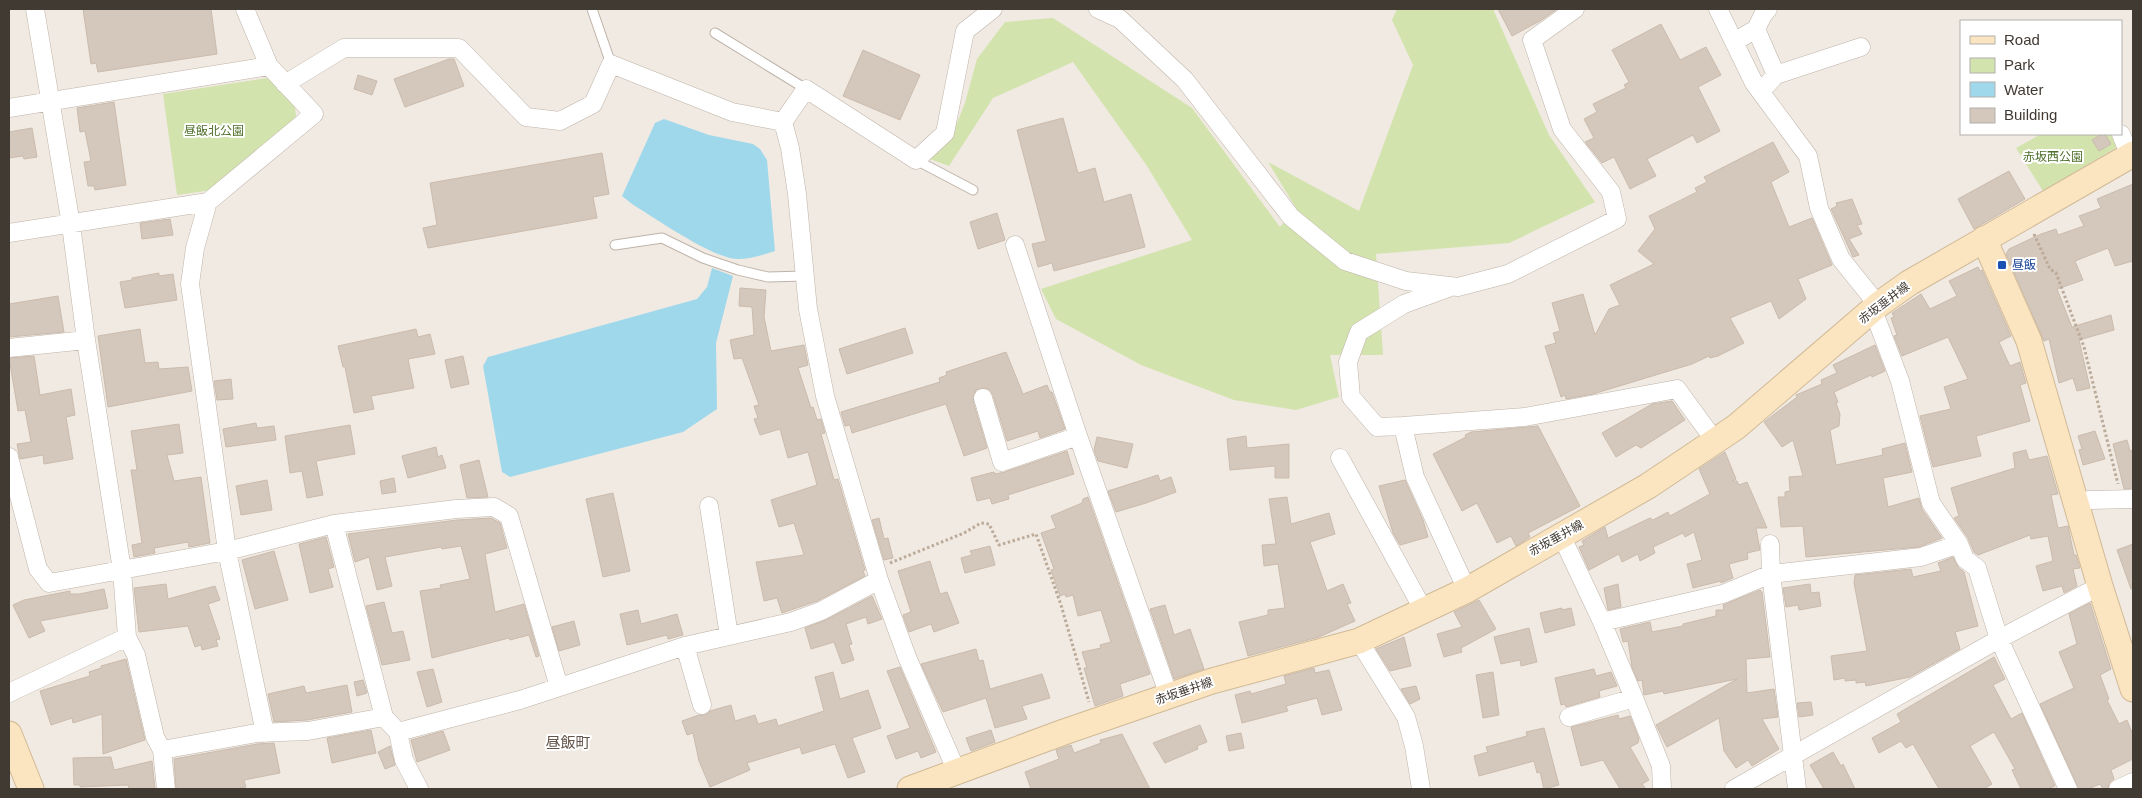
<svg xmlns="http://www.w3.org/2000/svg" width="2142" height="798" font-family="Arial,'Noto Sans JP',sans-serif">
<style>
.green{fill:#d3e3ad}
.water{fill:#a0d8eb}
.building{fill:#d4c7bc;stroke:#cbbbac}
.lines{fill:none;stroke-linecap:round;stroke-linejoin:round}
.lane-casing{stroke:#beb3a9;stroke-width:11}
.street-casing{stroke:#beb3a9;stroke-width:19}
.secondary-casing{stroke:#d1b996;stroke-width:27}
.path{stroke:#bcaa98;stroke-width:3;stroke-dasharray:2.5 2.5;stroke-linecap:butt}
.lane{stroke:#fff;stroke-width:9}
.street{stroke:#fff;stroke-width:18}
.secondary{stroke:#fbe5c1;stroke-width:25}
.transit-dot{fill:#1a4fb4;stroke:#fff;stroke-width:2}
.labels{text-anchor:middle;stroke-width:4;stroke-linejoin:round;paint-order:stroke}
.park-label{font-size:12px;fill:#4f6f2b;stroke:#fff}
.transit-label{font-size:12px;fill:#164399;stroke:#fff;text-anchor:start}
.street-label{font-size:12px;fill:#413a33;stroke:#fff}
.quarter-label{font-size:15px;fill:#64564b;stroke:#fff}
</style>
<rect width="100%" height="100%" fill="#f0eae2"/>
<path class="green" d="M1397,9H1493L1549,135L1595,202L1509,243L1376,254L1383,355H1330L1339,397L1296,410L1234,400L1141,365L1056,319L1041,289L1192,240L1147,166L1073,62L993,98L949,166L930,159L951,138L965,103L977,59L1005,22L1053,18L1192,108L1280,227L1296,208L1268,162L1359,211L1413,65L1392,20Z
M267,78L271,80L295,106L296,119L212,190L177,195L163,94Z
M2041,134H2112L2119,146L2043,191L2016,148Z"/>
<path class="water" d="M664,119L709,135L753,144L760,149L767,160L775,251C763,255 750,259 738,259C713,259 655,218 632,204L622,196L655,123Z
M712,268L733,276L716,343L717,409L683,432L510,477L502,472L483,366L488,357L697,299L707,287Z"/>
<path class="building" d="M83,9H211L217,54L98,72L96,63L91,64Z
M1498,9H1557L1540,21L1512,36Z
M1661,24L1680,60L1706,47L1721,75L1698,87L1720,131L1697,143L1693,135L1647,159L1656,176L1630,189L1614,157L1602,163L1585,142L1594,138L1584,119L1597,112L1593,104L1626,88L1624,85L1629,82L1612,50Z
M863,50L920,75L900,120L843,96Z
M449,59H454L464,86L405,107L394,79Z
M358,75L377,81L372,95L354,89Z
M114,102L126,185L95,190L94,186H88L84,162L91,161L85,131L80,132L77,108Z
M1063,118L1078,173L1095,168L1104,202L1131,194L1145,247L1054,271L1052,263L1038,267L1032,244L1046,241L1017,130Z
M32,128L37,157L24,159L23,156L9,158V132Z
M2102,134H2105L2111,144L2099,151L2092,140Z
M1773,142L1789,172L1771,182L1789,227L1812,218L1832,265L1798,279L1806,299L1779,319L1771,301L1730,318L1744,343L1718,356L1710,358L1709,356L1692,364L1593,394L1566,399L1565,395L1561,397L1545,346L1556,343L1553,333L1560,331L1552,303L1583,294L1595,335L1609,309L1620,305L1610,285L1654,264L1638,251L1655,229L1649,216L1697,192L1695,188L1707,182L1704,177Z
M602,153L609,194L593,197L597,218L428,248L423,228L437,225L430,183Z
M2009,171L2025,199L1974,229L1958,199Z
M2133,184V261L2115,266L2108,248L2075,261L2083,280L2057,289L2072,327L2111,315L2114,330L2079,340L2090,388L2077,391L2073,378L2059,383L2049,339L2044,341L2006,254L2009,249L2041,234L2056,229L2058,235L2084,226L2079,216L2101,208L2097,199Z
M1852,199L1862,224L1857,225L1862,234L1849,239L1859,255L1853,257L1831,209L1837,206L1836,203Z
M997,213L1005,240L978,249L970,222Z
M170,219L173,235L142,239L140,223Z
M1978,267L1980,271L1982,270L2011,336L1999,342L2010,366L2020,362L2026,383L2020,385L2030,421L1976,436L1981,456L1933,467L1920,416L1951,409L1944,387L1968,379L1948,337L1902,356L1894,336L1897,335L1891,318L1894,317L1892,313L1921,294L1930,309L1957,296L1949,281Z
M159,273V276L173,274L177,300L125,308L120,282L132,280V278Z
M740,288L766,290L764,317L771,351L804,345L808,365L798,368L811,408L813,407L817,420L821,419L825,433L821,434L834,480L838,479L865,570L863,571L865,576L817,601L782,613L777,598L764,601L756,562L804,555L794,523L779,527L771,500L817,485L808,452L788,458L780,429L760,435L754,419L758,418L754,406L759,405L742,358L734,359L730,340L754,335L752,307L739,306Z
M58,296L64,332L9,337V304Z
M905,328L913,353L847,374L839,349Z
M140,329L145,363L158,362L159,369L188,367L192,391L108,407L98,336Z
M416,329L418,337L430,334L435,354L408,359L414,388L371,396L374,409L354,413L345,367H343L338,346Z
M1875,345L1885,371L1872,377L1871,375L1834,392L1838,402L1836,403L1840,414L1839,426L1830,430L1836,465L1883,455L1882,449L1905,443L1912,472L1883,478L1888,507L1919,498L1922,509L1942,538L1919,547L1806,557L1803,526L1781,527L1778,497H1785V492L1790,491L1789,477L1803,476L1793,440L1782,447L1764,422L1797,397L1796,395L1822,384L1821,380L1837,373L1833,365Z
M1006,352L1023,394L1047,385L1050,392H1052L1065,429L1040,438L1038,431L1007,441L993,395L990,390L985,388L976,390L973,401L987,448L964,456L946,404L852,433L850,425L845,426L841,412L940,382L939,378L947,375L946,372Z
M34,356L40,395L71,389L75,415L66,417L73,459L44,464L43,455L20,459L17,444L31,442L25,410L18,411L9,358Z
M463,356L469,384L451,388L445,360Z
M231,379L233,399L217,400L214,381Z
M1672,401L1685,420L1641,448L1636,445L1616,457L1602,433L1652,404Z
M256,423L257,428L274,426L276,440L226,447L223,429Z
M179,424L183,453L167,455L174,481L201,477L210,543L189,547L188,542L154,548L155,553L134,557L132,545L142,543L131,470H137L131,431Z
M350,425L355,454L316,461L323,495L307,498L302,471L290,473L285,436Z
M1538,426L1580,506L1528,533L1530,537L1516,546L1511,536L1497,543L1477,503L1462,511L1433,454L1466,437L1465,435L1471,432Z
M2095,431L2105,459L2083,465L2079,450L2082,449L2078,436Z
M1246,436L1247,448L1289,444V478H1275V466L1230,470L1227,439Z
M1097,437L1133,444L1127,468L1098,461L1094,450Z
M2127,440L2130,451L2133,450V488L2124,489L2113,444Z
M436,447L438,457L442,455L446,468L408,478L402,456Z
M2026,450L2029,460L2047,456L2058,494L2051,495L2058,528L2068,526L2074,555H2076L2080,568L2073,569L2077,586L2064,593L2062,586L2043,591L2036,566L2053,561L2048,536L2031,539L2030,535L1978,555L1974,552L1968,538L1954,518L1959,516L1951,488L2015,468L2013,453Z
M1067,451L1074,474L1008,495L1009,499L992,504L990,498L977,501L971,478L994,472L995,474L1005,472Z
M1725,452L1736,479L1732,481H1737L1739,485L1747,482L1767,528H1756L1760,550L1747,553L1748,559L1729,564L1733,578L1721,583V581L1693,588L1687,564L1702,560L1694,532L1685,537L1683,533L1653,547L1655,553L1640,561L1638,554L1622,562L1619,554L1589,570L1579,547L1584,545L1582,541L1605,527L1608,538L1650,518L1653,520L1668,512L1670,516L1710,494L1699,469Z
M479,460L488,497L467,498L460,465Z
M1158,475L1160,481L1171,477L1176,492L1146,503L1116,512L1108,491Z
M394,478L396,492L382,494L380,481Z
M267,480L272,510L241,515L236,486Z
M1405,480L1423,520L1428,537L1400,545L1393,533L1379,486Z
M613,493L630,571L603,577L586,499Z
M1088,497L1150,674L1120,684L1123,696L1095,706L1084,668H1087L1082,652L1101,648L1100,645L1111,642L1101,610L1078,616L1073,595L1066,597L1065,594L1060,596L1051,570L1054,569L1041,533L1056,528L1051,516L1082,503L1083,499Z
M1287,497L1291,524L1329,513L1335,534L1310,542L1327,591L1343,584L1351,603L1347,604L1355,621L1319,637L1248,656L1239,622L1268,615V610L1285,608L1278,564L1264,566L1262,545L1276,544L1269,499Z
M491,518L500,523L507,548L485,554L495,612L524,604L539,656L536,657L529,635L510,640L509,638L432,658L420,591L441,588L440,585L470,579L461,546L442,549L441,547L385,557L392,586L377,590L369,557L355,562L348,534L457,520Z
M879,518L884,539L888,538L893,558L884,560L872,520Z
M326,537L334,567L328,569L333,587L310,593L299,544Z
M2133,544V588L2131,589L2117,550Z
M990,546L995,565L965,573L961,558L972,555L970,551Z
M274,551L288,600L255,609L242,560Z
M1953,557L1958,567L1964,572L1978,626L1955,632L1960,649L1910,677L1866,686L1865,682L1856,683V680L1845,681V678L1834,680L1831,656L1867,651L1854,583L1855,575L1911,569L1913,577L1941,571L1938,563Z
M930,561L940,594L947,592L959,623L934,632L931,624L909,632L903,615L911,612L898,571Z
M166,584L168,599L215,586L220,600L208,604L220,639L216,640L218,646L202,650L201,645L195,647L188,626L139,632L134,588Z
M1618,584L1621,607L1608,610L1604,588Z
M1810,584L1811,593L1819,592L1821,606L1799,610L1798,605L1786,607L1783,588Z
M104,589L108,608L40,621L45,631L29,638L13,605L24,600L70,591V594H79Z
M1760,590L1762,592L1770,657L1746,659L1747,693L1774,689L1778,717L1762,719L1779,749L1752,766L1748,760L1736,768L1724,751L1719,718L1667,747L1656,725L1737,679L1664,694L1663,691L1644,695L1642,680L1638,681L1632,667L1628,641L1623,642L1620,629L1650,622L1652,632L1683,626V624L1716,616V610H1724L1723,605Z
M872,596L882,619L868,624L866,617L846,624L852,644L849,645L854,660L842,664L834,642L811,649L805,628L826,620Z
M1479,600L1496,629L1461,648L1462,652L1444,657L1437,634L1462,627L1454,612Z
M384,602L392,633L403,631L410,660L382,665L366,606Z
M2090,603L2111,669L2100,675L2109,699L2107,700L2119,724L2127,720L2133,735V759L2111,770L2114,779L2109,783L2108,789H2103L2100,784L2088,789H2079L2040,704L2074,688L2059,652L2077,644L2069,614Z
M1165,605L1174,635L1190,629L1204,669L1174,679L1150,609Z
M1562,608V610L1571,608L1575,625L1545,633L1540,613Z
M638,610L641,624L677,614L683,635L668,639L667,635L627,645L620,614Z
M574,621L580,645L559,651L552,627Z
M1529,628L1537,662L1521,666L1520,660L1501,664L1494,637Z
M1404,637L1411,666L1390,671L1376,649Z
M976,649L979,661L983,660L990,689L1042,674L1050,698L1022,706L1027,719L995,728L986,698L943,712L921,664Z
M1994,657L2005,679L1993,685L2011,719L2022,713L2055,786L2047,789H2021L2012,770L2015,769L1994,732L1970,746L1992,784L1984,789H1939L1913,744L1906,748L1901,741L1879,753L1872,738L1901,722L1897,714Z
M126,659L145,740L103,754L102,714L73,723L72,718L51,725L40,691L90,676L89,672L101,668V666Z
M900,667L936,752L921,758L918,751L896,759L887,736L910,728L887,671Z
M1314,668L1315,673L1329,670L1342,710L1322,715L1317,698L1286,706L1288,711L1242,723L1235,695L1250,691L1251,694L1286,684L1284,676Z
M433,669L442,702L427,707L417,672Z
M1594,669L1596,676L1611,672L1617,686L1599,691L1600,697L1566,707L1565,704L1561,705L1555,678Z
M833,672L840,699L868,690L881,728L852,738L865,772L848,778L835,744L802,754L800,747L747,763L750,770L710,787L699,761L693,733L687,735L682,721L699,715H705L710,711L731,705L735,721L755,715L758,724L776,719L778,726L824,711L815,677Z
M1493,672L1499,715L1483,718L1476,675Z
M363,680L367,693L357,696L354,682Z
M347,685L352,712L307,720L274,722L268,694L304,686L306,693Z
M1416,686L1420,699L1410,704L1401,689Z
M1811,702L1813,715L1799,717L1797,703Z
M1618,715L1619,719L1630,716L1639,739L1638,743L1630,747L1649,780L1642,784L1646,789H1620L1603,760L1581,766L1571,727Z
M1200,725L1207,742L1197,746L1198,749L1165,763L1153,743Z
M1544,728L1559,785L1544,789L1540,772L1537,773L1534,761L1479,776L1474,756L1488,752L1486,747L1527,736L1526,732Z
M371,730L376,753L332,763L327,738Z
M991,730L995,742L971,751L966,738Z
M443,731L450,750L417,762L411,740Z
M1241,733L1244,748L1229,751L1226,736Z
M1122,734L1150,789H1031L1025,772L1059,759L1056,750L1071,745L1074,753L1101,743L1100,740Z
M274,743L280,773L244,780L246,787L236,789H176L174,759L257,744Z
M390,746L395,765L385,769L378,752Z
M1833,752L1841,766L1843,764L1855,789H1824L1810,765Z
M111,757L114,770L152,761L155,789H129L128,785L80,787V785H74L73,758Z"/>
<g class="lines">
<defs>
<path id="lane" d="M592,9L611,64
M715,33L806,89
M916,160L973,190
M615,245L662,238L703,258L738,270L768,277L805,276"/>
<path id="street" d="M35,9L71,225L86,340L122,570L127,637L136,655L155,737L162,750L166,789
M1098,9L1120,19L1185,80L1291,217L1345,261L1406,281L1458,287L1508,274L1617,219L1611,192L1562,129L1532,40L1575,9
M1718,9L1754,83L1808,156L1819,208L1841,259L1878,305
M1756,29L1776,75
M1734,42L1756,29L1763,15L1768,9
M285,84L344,48H459L526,117L560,121L593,104L611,64L732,112L783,122L790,148L797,194L808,309L825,396L879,580L907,657L957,772
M1761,91L1776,75L1861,47
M9,108L269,66
M783,122L806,89L916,160L945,133L965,31L993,9
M2121,134L2130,156
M9,233L208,202L314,114L269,66L245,9
M1015,245L1078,436
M1448,288L1404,304L1359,332L1348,362L1351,397L1377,427L1403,426L1415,477L1467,590
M1873,310L1900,381L1931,503L1959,544
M9,348L86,340
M983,398L1002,462L1078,436L1169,696
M1403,426L1525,417L1677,389L1715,441
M9,457L38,569L49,583L227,551L190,284L195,248L208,202
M1340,458L1424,611
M2077,502L2090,500L2133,499
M709,506L729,636
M334,524L384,717
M1561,535L1602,622L1634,698L1661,766L1662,789
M1770,544L1771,574L1921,557L1959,544L1965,559L1977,568L1999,639L2068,789
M1602,622L1723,594L1771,574L1797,789
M1359,641L1406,717L1414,746L1421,789
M685,646L702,705
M9,693L127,637
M1569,717L1634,698
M398,732L520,700L685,646L791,622L821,611L879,580
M265,733L227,551L334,524L456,509L494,507L509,516L559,687
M162,750L256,733L308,731L384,717L398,732L404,760L419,789
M1734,789L1999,639L2100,586
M2118,789L2133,782"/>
<path id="secondary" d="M1984,239L2029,341L2100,586L2133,689
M9,734L31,789
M910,789L1064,732L1212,681L1359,641L1467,590L1648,486L1736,427L1878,305L1909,283L2133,154"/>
</defs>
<use href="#lane" class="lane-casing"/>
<use href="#street" class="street-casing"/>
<use href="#secondary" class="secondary-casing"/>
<path class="path" d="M2034,234L2050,269L2056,273L2084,347L2118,484
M890,563L964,533L981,523L989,524L999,545L1036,534L1061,605L1089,702"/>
<use href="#lane" class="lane"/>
<use href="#street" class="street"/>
<use href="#secondary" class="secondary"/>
</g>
<rect class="transit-dot" x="1997" y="260" width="10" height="10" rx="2.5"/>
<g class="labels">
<g class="park-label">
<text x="214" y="135">昼飯北公園</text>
<text x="2053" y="161">赤坂西公園</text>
</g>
<g class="transit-label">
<text x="2012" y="269">昼飯</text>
</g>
<g class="street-label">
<text transform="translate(1884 303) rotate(-37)" y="4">赤坂垂井線</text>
<text transform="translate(1556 538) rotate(-29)" y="4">赤坂垂井線</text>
<text transform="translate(1184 691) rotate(-19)" y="4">赤坂垂井線</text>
</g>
<g class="quarter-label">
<text x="568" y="748">昼飯町</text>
</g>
</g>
<rect width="2142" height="798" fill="none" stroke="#413a33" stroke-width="20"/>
<rect x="1960" y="20" width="162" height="115" fill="#ffffff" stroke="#b3b0ad"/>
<rect x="1970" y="36" width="25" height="8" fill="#fbe5c1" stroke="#b3b0ad"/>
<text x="2004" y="45" font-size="15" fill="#413a33">Road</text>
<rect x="1970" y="58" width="25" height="15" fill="#d3e3ad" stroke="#b3b0ad"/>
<text x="2004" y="70" font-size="15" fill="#413a33">Park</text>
<rect x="1970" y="82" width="25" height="15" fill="#a0d8eb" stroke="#b3b0ad"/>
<text x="2004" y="95" font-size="15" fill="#413a33">Water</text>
<rect x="1970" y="108" width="25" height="15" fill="#d4c7bc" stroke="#b3b0ad"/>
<text x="2004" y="120" font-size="15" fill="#413a33">Building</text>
</svg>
